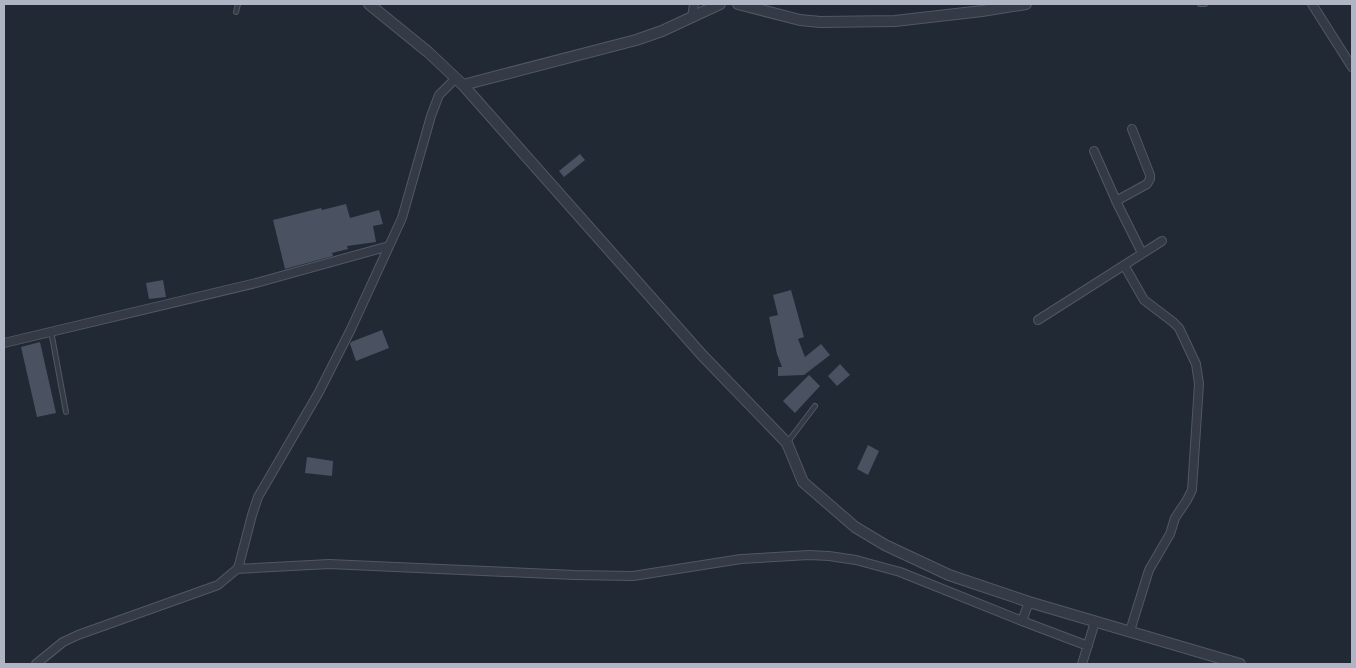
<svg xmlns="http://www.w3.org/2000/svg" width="1356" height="668" font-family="Arial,sans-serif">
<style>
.building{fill:#4a5261}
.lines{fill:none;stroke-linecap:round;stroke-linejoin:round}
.service-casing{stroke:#525863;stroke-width:6}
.minor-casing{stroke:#525863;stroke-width:10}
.tertiary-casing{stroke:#525863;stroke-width:12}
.service{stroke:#353b46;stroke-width:4}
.minor{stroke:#353b46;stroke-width:8}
.tertiary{stroke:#353b46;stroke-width:10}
</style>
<rect width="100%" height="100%" fill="#212935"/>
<path class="building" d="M580,154L585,160L564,177L559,171Z
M346,204L350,218L379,210L383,224L373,226L376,242L347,246L348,249L332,253L333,256L285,269L273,220L321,208L322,210Z
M163,280L166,297L149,299L146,283Z
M791,290L804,337L798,339L805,357L821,344L830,355L804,375L778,376V367H782L777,354L769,317L778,315L773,295Z
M382,330L389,348L356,361L350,344L351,342Z
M40,342L56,413L37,417L21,347Z
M840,364L850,375L837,386L828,376Z
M809,375L820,386L795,413L783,401Z
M868,445L879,451L868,475L857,469Z
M307,457L333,461L332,476L305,473Z"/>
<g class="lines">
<defs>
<path id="service" d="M1200,4H1205
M236,12L238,4
M51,331L66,412
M787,443L815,406"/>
<path id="minor" d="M1312,4L1352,67
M692,17L694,4
M1094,151L1118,205L1142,253
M1116,201L1147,184L1150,179V175L1132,129
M1124,265L1144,300L1173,322L1179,328L1196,364L1199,384L1192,490L1187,500L1175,518L1170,534L1149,570L1130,631
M1038,320L1162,241
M4,343L256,283L389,246
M237,569L329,564L574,575L633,576L741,559L809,555L829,556L856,560L900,572L1022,621
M1029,602L1022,621L1088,646
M36,664L63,642L78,635L218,585L237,569L239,565L252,515L258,497L319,392L351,329L402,218L431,116L439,95L456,78
M1082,664L1095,622"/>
<path id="tertiary" d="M369,4L428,52L463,85L702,355L787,443L803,482L855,527L885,545L949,575L1029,602L1240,664
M738,4L800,20L820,22L895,21L982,11L1026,4
M463,85L636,40L662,31L720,4"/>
</defs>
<use href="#service" class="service-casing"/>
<use href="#minor" class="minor-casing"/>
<use href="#tertiary" class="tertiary-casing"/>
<use href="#service" class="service"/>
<use href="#minor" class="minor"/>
<use href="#tertiary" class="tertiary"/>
</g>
<rect width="1356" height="668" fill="none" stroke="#afb5c2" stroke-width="10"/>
</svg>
